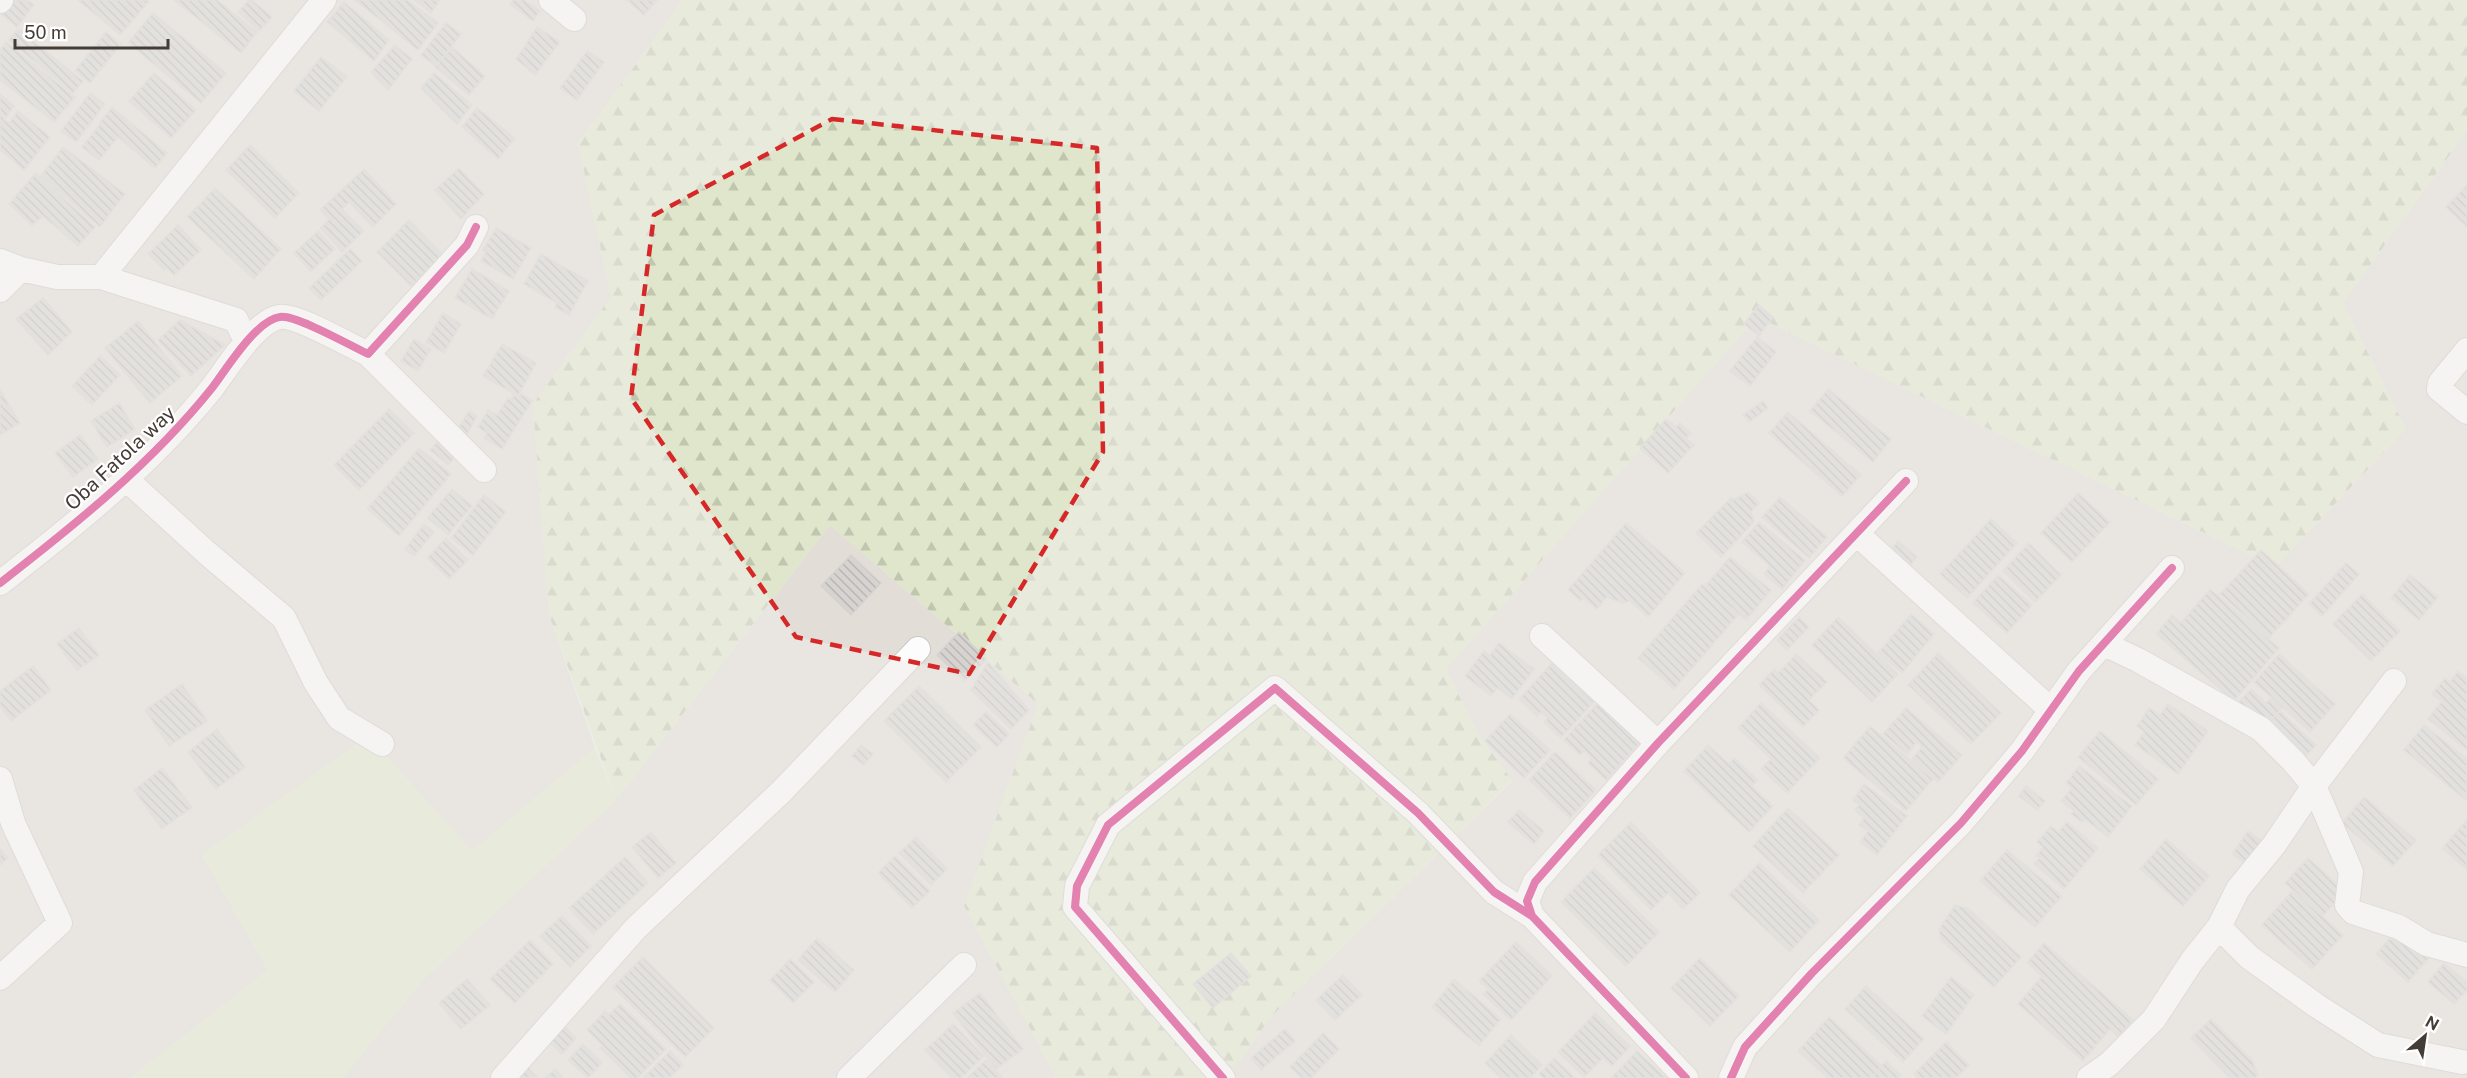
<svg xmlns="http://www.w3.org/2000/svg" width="2467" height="1078" font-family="'Public Sans',sans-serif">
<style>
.residential{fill:#e2ddd7}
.grass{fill:#e0e6cb}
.forest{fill:url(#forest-firs)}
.building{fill:url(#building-back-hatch);stroke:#d6d3cf;stroke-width:1.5}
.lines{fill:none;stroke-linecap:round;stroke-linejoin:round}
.street-casing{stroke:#cbc8c5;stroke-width:26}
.street{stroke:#fcfcfc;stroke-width:24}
.cycleway-casing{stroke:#fff;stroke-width:11}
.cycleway{stroke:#d6006c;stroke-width:8}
.marked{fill:none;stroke:#d62828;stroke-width:4.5;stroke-dasharray:12 8;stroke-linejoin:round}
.labels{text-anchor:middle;stroke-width:4.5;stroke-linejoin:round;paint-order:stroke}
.street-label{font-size:20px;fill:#443c36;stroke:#fff}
</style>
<defs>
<pattern id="forest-firs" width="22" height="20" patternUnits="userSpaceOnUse" patternTransform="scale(1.5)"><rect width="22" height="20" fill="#e0e6cb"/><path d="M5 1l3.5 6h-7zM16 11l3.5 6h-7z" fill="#c1c6af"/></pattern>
<pattern id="building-back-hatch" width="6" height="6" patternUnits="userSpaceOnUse" patternTransform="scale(1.5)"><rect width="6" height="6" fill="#d6d3d0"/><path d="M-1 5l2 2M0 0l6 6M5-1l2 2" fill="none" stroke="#b9b6b3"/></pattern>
</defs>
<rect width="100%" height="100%" fill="#eeece9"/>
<path class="residential" d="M0,0H683L578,143L611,297L533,404L549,615L595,748L472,851L368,736L202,855L268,970L130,1078H0Z
M2467,131V1078H1227L1271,1017L1512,781L1478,734L1446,669L1757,317L2275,567L2406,429L2343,303Z
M830,525L1038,704L964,906L1055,1075L1052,1078H342L424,979L616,800Z"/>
<path class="grass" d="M368,736L472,851L595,748L616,800L424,979L342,1078H130L268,970L202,855Z"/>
<path class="forest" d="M683,0H2467V131L2343,303L2406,429L2275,567L1757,317L1446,669L1478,734L1512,780L1271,1017L1227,1078H1052L1055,1075L964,906L1038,704L830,525L616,800L549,615L533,404L611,297L578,143Z"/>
<path class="building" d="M12,0H27L34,5L17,27L1,14Z
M78,0H148L149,1L120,35Z
M174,0H217L257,32L241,53Z
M249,0H252L272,17L259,31L238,12Z
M355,0H407L438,23L418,50Z
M414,0H438L439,1L431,13Z
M513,0H524L540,11L533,21L510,4Z
M627,0H657L644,15Z
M344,2L389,40L374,61L327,22Z
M153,13L226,73L201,103L128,43Z
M446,23L461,34L436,66L421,55Z
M537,27L560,42L535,75L516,59Z
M18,29L83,81L73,93L8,40Z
M106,32L121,44L90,83L75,71Z
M6,42L75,97L54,122L0,80V50Z
M395,45L412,59L388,90L371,72Z
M452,47L485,76L469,95L435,67Z
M587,51L604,62L577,100L560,88Z
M321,57L347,77L319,111L294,91Z
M154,73L196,110L171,138L129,101Z
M434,73L472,105L457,124L421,88Z
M90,93L105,104L76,142L61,131Z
M0,94L14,106L4,120L9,123L18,111L50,137L24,170L0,150Z
M112,107L167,153L155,168L100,122Z
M477,108L515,138L498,159L462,127Z
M100,124L117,138L99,160L82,147Z
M250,145L299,193L275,218L226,170Z
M63,147L125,194L100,227L41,176Z
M459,168L484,194L461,219L435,190Z
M364,169L396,204L373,227L349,202L342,209L364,231L342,252L321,228L329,219L320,210Z
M36,173L95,227L78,246L43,216L32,225L9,204Z
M2467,185V227L2446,207Z
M215,188L281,249L254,279L187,217Z
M409,220L443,255L411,286L377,252Z
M178,225L201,250L174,275L166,267L164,270L148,254Z
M496,228L531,248L513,279L481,261L486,252L483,250Z
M318,231L335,249L311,271L294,253Z
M350,249L362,261L321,300L309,288Z
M541,254L588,281L569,315L555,307L557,303L524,284Z
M472,269L509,291L492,319L455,298Z
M43,298L72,332L48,355L16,319Z
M1759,305L1773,317L1759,336L1744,324Z
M443,313L461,324L444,353L426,342Z
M180,320L225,345L191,376L158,340Z
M138,321L182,376L150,403L105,348Z
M1757,337L1776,352L1750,386L1730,371Z
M414,339L431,349L418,371L401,361Z
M502,344L536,363L518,396L483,376Z
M100,356L120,375L92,405L72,386Z
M1828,389L1891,439L1873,462L1810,411Z
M0,390L20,423L0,435Z
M521,394L532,401L502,449L484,438L487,433L478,427L488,410L497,415L508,398L510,400L513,395L518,398Z
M1763,401L1768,408L1749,422L1743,415Z
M119,403L135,429L107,447L91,421Z
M389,409L414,433L359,490L334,465Z
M469,411L477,416L467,434L458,429Z
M1788,412L1861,475L1842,496L1769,433Z
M1666,419L1676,427L1680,423L1691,433L1686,438L1694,445L1668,473L1640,448Z
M80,435L98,459L73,477L55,453Z
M439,440L457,455L448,465L430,450Z
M419,448L451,474L399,536L367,509Z
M452,489L472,506L448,535L427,518Z
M1748,492L1759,503L1751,512L1754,522L1721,557L1696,533L1731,498L1733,500Z
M2078,493L2110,522L2072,562L2041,533Z
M484,495L506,512L473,555L451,538Z
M1780,497L1827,537L1809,558L1762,517Z
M1991,519L2017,543L1967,598L1940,574Z
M1759,522L1805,560L1782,589L1764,574L1770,566L1742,542Z
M1626,523L1685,573L1648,617L1630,601L1622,603L1607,597L1597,609L1584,598L1581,601L1568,590Z
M424,524L434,532L414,556L405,549Z
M446,538L468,560L449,579L427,558Z
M1898,541L1917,557L1907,570L1888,553Z
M2029,543L2061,575L2035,602L2003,571Z
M2261,550L2309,594L2269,638L2220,594Z
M851,555L881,583L851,615L821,586Z
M1730,557L1771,590L1746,620L1705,586Z
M2346,563L2359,574L2322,616L2309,604Z
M1998,575L2032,605L2007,633L1973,603Z
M2410,575L2438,597L2419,620L2391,598Z
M1702,584L1738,615L1674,689L1638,658Z
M2210,589L2279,648L2234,701L2156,634L2172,615L2181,623Z
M2362,594L2400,631L2371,661L2333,624Z
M1911,614L1934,634L1902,673L1878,653Z
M1799,617L1809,627L1787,650L1777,640Z
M1838,617L1898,674L1872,702L1812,645Z
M79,628L99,655L77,670L57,644Z
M959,632L987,659L965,681L937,655Z
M1499,643L1534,669L1512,699L1497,688L1491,696L1465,676L1484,651L1489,656Z
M1938,653L2001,713L1971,744L1908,685Z
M1796,654L1827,682L1809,700L1819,710L1803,727L1759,685L1774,669L1778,673Z
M2279,654L2335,704L2310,732L2254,682Z
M988,662L1029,710L1011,729L971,690Z
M1552,663L1594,702L1561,738L1544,722L1548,718L1541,712L1537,716L1519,699Z
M33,666L51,690L11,721L0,706V691Z
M2458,671L2467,678V722L2432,694L2445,678L2450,682Z
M182,684L207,721L169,746L145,710Z
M919,686L981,747L946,782L884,721Z
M2251,689L2266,703L2273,696L2284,706L2259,733L2233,708Z
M2441,702L2467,722V750L2428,719Z
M1761,703L1820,758L1787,793L1761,769L1771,759L1738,728Z
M1597,704L1640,743L1606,780L1588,763L1592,758L1584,751L1580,755L1563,740Z
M2168,704L2208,731L2178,774L2135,745L2144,732L2137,726L2149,708L2160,715Z
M1906,708L1962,755L1938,782L1912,759L1922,747L1917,742L1907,754L1883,734Z
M2280,711L2316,745L2298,764L2262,729Z
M986,712L1009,734L997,747L973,725Z
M1510,714L1550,750L1524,778L1485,741Z
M2424,725L2467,759L2466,800L2404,750Z
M1870,726L1933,779L1906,811L1843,758Z
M217,729L245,767L216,789L188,752Z
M2100,731L2158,779L2136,805L2078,757Z
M861,745L873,754L864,765L852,756Z
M1708,745L1729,764L1734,758L1758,780L1752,786L1773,806L1749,832L1684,771Z
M1555,752L1596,790L1570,818L1529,780Z
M2079,766L2132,806L2108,837L2086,820L2082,822L2071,814L2074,811L2061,801L2072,788L2066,783Z
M162,768L192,807L162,829L134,790Z
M1864,784L1907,816L1877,855L1860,842L1868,831L1859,825L1864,818L1855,810L1859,805L1853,800Z
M2026,786L2045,801L2037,810L2019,796Z
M2364,797L2416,840L2393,866L2342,823Z
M1788,808L1839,855L1803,893L1753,846Z
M1519,810L1544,831L1534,844L1508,822Z
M2467,820V870L2442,848Z
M1631,822L1700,893L1683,909L1668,893L1651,910L1598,855Z
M2067,822L2098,848L2064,889L2034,864L2039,858L2036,856L2043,847L2037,842L2051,826L2058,832Z
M2248,831L2267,845L2251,867L2232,854Z
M651,832L676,863L658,878L632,847Z
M916,837L947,869L931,885L899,853Z
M2166,839L2209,876L2183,906L2140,869Z
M0,849L8,858L0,865Z
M2007,850L2062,896L2035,927L1980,881Z
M895,856L930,891L912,908L878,873Z
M625,857L648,883L593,934L569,908Z
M2308,858L2345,891L2323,916L2285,883Z
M1759,863L1819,920L1790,952L1729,895Z
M1594,868L1659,932L1626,966L1561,902Z
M2293,890L2343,935L2312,969L2262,925Z
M1955,905L1969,909L2021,957L1994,987L1941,940L1939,929Z
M562,916L591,946L570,967L540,936Z
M2396,931L2428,959L2408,982L2376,954Z
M817,938L854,970L835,992L798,960Z
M530,940L553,964L515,1003L490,979Z
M1516,942L1552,976L1511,1020L1483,994L1488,989L1479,981Z
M2044,943L2133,1020L2118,1037L2110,1029L2083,1061L2018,1004L2042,976L2027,963Z
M1231,953L1251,976L1213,1008L1193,984Z
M643,957L714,1028L685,1057L613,987Z
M1700,958L1739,996L1710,1026L1671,988Z
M790,959L814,982L793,1003L770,980Z
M2444,963L2467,982V990L2454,1004L2428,982Z
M1343,975L1362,995L1335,1020L1316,1000Z
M1951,977L1974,995L1946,1034L1922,1016Z
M467,979L490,1005L461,1029L439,1003Z
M1454,979L1501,1019L1479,1046L1432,1007Z
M1866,986L1924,1039L1903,1062L1845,1009Z
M980,993L1023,1049L996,1069L953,1013Z
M620,1004L666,1049L637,1078H631L600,1048L603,1046L587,1030L605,1011L609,1015Z
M1595,1013L1630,1046L1612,1066L1603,1058L1584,1077L1558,1052Z
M1829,1017L1882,1066L1871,1078H1828L1798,1051Z
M2211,1019L2252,1060L2258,1075L2255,1078H2230L2191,1038Z
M953,1024L984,1056L961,1078H952L925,1050Z
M564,1026L576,1038L562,1054L549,1042Z
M1285,1029L1295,1041L1261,1070L1251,1058Z
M1323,1033L1339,1049L1311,1078H1302L1290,1067Z
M1511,1035L1542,1065L1530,1078H1501L1485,1063Z
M1946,1042L1969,1065L1956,1078H1918L1914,1074Z
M583,1044L602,1063L588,1078L568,1060Z
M670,1051L683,1065L669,1078H643Z
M1637,1051L1666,1078H1611Z
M1554,1058L1575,1078H1543L1539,1074Z
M986,1060L1003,1078H967Z
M1886,1061L1901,1075L1898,1078H1871Z
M527,1066L537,1077L513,1078Z
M555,1069L563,1078H545Z"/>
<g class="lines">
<defs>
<path id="street" d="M551,0L574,19
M0,1L1,0
M0,261L21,269L57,277H101L236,320L246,341
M101,277L324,0
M0,290L21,269
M2467,350L2440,383L2439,389L2467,412
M368,354L484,470
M126,479L207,553L284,618L316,683L339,718L382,744
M1857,534L2051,710
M0,583C76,524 152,463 212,388C226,370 256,320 280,317C295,314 351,346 368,354L467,245L476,227
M1542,636L1658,743
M2104,644L2138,660L2261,729L2293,761L2314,786L2351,872L2347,905L2353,912L2399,927L2427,944L2467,955
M0,779L13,823L60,923L0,978
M2219,927L2249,957L2317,1006L2378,1045L2462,1062
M503,1078L636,928L781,792L918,649
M849,1078L964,965
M1223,1078L1075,907L1077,886L1108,825L1275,688L1418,813L1494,892L1532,916
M1686,1078L1532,916L1527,901L1535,882L1658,743L1906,481
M1731,1078L1745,1047L1812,973L1961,823L2022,751L2079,671L2172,568
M2089,1078L2109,1064L2154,1019L2192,961L2219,927L2238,889L2274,845L2314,786L2394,681"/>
</defs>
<use href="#street" class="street-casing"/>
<use href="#street" class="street"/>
<defs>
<path id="cycleway" d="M0,583C76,524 152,463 212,388C226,370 256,320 280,317C295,314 351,346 368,354L467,245L476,227
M1223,1078L1075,907L1077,886L1108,825L1275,688L1418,813L1494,892L1532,916
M1686,1078L1532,916L1527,901L1535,882L1658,743L1906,481
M1731,1078L1745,1047L1812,973L1961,823L2022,751L2079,671L2172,568"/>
</defs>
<use href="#cycleway" class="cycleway-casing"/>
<use href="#cycleway" class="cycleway"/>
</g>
<path d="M0 0H2467V1078H0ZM832,119L1097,148L1103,452L969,674L796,637L631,398L654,215Z" fill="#eeece9" fill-opacity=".55" fill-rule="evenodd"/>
<path class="marked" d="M832,119L1097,148L1103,452L969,674L796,637L631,398L654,215Z"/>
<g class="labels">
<g class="street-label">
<text transform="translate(120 458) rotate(-43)" y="7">Oba Fatola way</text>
</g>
</g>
<g transform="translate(2425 1036) rotate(29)" stroke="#ffffff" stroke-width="4.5" paint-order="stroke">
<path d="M0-4.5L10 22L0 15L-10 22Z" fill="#443c36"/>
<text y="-9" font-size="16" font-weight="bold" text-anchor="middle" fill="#443c36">N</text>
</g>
<path d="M15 39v9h153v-9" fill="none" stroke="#443c36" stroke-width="3"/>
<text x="24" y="39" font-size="18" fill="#443c36" stroke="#ffffff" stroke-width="4.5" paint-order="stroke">50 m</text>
</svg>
